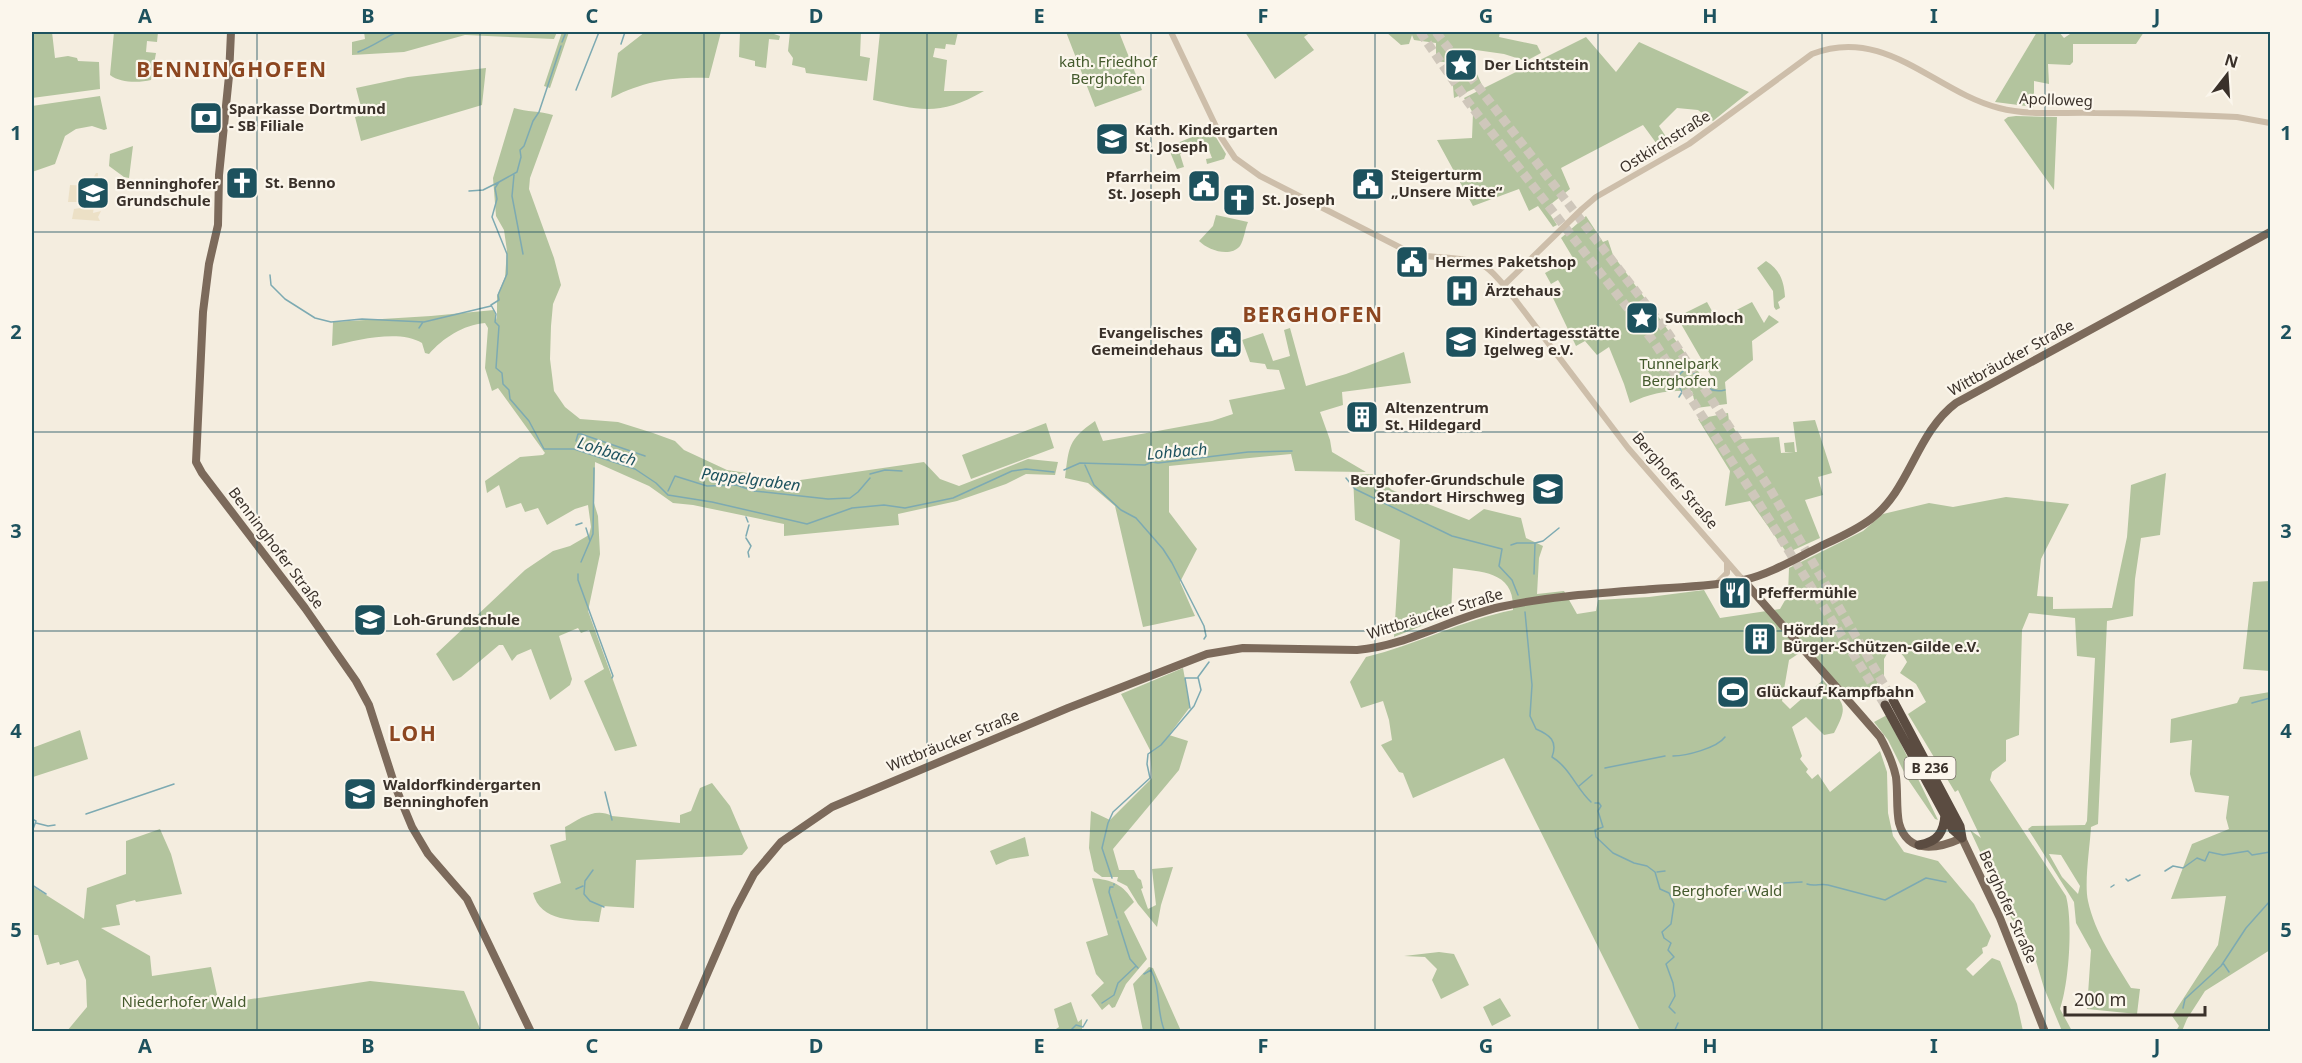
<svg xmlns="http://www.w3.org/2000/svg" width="2302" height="1063" font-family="'Noto Sans',sans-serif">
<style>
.green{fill:#b3c49e;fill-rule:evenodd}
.plaza{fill:#ece0c6}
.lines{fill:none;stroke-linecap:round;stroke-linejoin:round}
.stream{stroke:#7daab2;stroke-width:1.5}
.highway-tunnel{stroke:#cfc7bb;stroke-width:9;stroke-dasharray:9 4.5;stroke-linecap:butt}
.minor{stroke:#cdbeaa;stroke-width:6}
.major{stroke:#7c6a5b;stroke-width:8}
.highway{stroke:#5b4c41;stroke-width:9}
.grid{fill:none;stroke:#1d525e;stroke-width:1.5;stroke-opacity:0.55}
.labels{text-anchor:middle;stroke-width:4.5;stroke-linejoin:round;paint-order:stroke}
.shield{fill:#fbf6ec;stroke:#746c64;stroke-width:1.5}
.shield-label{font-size:14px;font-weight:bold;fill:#3a312a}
.park-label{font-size:15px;fill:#445a2d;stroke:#fbf6ec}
.poi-label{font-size:15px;font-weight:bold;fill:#3a312a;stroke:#fbf6ec;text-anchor:start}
.street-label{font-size:15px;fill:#3a312a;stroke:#fbf6ec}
.water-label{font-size:16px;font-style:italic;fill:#1d525e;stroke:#fbf6ec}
.district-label{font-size:21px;font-weight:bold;letter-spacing:1.5px;fill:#8c4620;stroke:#fbf6ec}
.neatline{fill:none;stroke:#1d525e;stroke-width:2}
.grid-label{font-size:20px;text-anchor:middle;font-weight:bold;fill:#1d525e}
</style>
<rect width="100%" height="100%" fill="#f4eddf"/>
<path class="green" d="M32,32H52L55,58L68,56L77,58L78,61L99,62L100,89L32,98Z
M114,32H158L157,42L147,41L146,52L156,53L151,80C139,83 120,83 110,75Z
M364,32H557L554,39L465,35L404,52L352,55V42L365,39Z
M562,32H569L550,88L544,86Z
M645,32H721L709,78C671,77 645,81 611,98L618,53Z
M739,32H771V33L780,36L779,40L769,39L766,68L755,66V61L739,57L740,32Z
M790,32H861L860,56L870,58L867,81L806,73L805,68L792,65L793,58L788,51Z
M880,32H958L955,45L946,44L945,49L935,48L933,57L947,60L944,91H984C939,117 920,110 873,100Z
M1066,32H1119L1142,90L1095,107Z
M1245,32H1311L1304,37L1314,50L1275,79Z
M1386,32H1500L1499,37L1537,45L1541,53L1526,61L1504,54L1469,49L1472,63L1482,85L1454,98L1451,63L1436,61V43L1414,40L1412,35L1409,44L1401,45Z
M2037,32H2059L2064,38L2073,32H2144L2136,44H2073V62L2070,65L2048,64L2049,84L2034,81V107L1995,102Z
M1586,37L1616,72L1639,42L1749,92L1713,121L1698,110L1677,108L1659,126L1672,146L1662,151L1643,125L1561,168L1570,189L1546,208L1557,225L1553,227L1538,206L1529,211L1519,189L1473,206L1437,140L1472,138L1473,113L1464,98Z
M486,68L482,105L361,141L355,117L363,115L356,88L408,77Z
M100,96L107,129L104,130L92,126L76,129L65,136L55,164L32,172V106Z
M514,108C527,112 540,111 553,115L530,178L529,189L554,258L561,285L553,304L551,326L550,359L554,391L565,407L580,419L618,422L653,433L675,441L684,450L727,470L747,473L773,484L924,462L940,479L959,486L1028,459L1058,462L1055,475L1026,474L1006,484L957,501L898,514L899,525L784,536V524L693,505L673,503L649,486L595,462L594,503L598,516L600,554L588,611L637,746L615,751L584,681L604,669L589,630L581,633L578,628L559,636L572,679L570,685L550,700L531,649L517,655L512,661L503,645H499L461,677L453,681L436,654L525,570L553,551L570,546L589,535L591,527L588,505L575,509L547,525L538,508L525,512L521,503L506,508L499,485L487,493L485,481L520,457L543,455L545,453L498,388L492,391L485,368L488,328L485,323C463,325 443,338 429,354L425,353L422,343C400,329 356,340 332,346L333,322L431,316L494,310L497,320V296L505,277L507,251L504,230L496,216L493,178Z
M2016,116L2057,117L2054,190L2004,120L2008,117Z
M1211,129L1226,154L1224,159L1207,164L1206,159L1212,158L1207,145L1180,154L1184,167L1177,169L1168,147Z
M133,146L129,178L124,177L109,166L110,154Z
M1216,215L1248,222C1245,229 1244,240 1240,246C1230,258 1208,250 1199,241L1213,226Z
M1586,216L1603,242L1608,240L1613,255L1709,386L1716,389L1718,388L1677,317L1707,302L1717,320L1752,302L1764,323L1769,315L1779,322L1752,341L1753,360L1725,382L1727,404L1696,408L1692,391C1668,390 1651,393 1630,403L1624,384L1609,347L1597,355L1585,341L1576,346L1553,298L1564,290L1558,280L1551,284L1545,273L1556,267L1576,263L1561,238Z
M1766,261C1780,270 1784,281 1785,297L1778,302L1780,308L1776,310L1774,307L1773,291L1757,268Z
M1290,328L1306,386L1346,374L1404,352L1411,383L1342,392L1343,405L1320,412L1330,440L1332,452L1366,472L1295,471L1291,454L1169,466V512L1197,549L1180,582L1195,616L1143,627L1115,506L1088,483L1065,478C1069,446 1068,440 1095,421L1103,441L1212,421L1233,414L1229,400L1285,389L1279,370L1267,369L1265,364L1250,362L1242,340L1263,333L1273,361L1290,356L1284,330Z
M1728,413L1729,421L1741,439L1779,437L1781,453L1794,452H1785L1784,443L1794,442L1795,452H1797L1793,422L1815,420L1832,473L1818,477L1823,495L1805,500L1820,538L1787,553L1750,501L1725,506L1730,471L1698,419Z
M1046,423L1054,448L971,479L962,455Z
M2166,473L2160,535L2141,538L2135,579L2133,616L2107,621L2098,824L2091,827C2090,846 2084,883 2088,901C2095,933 2114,960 2131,988L2140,989L2137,1014L2087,1009L2091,950L2076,923L2074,902L2028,829L2032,826L2085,825L2087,821L2095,658L2077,656L2075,618L2029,613L2022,630L2019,735L2006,740V761L1992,772L1990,780L2066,896C2073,922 2069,983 2060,1009L2072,1031H2062L2044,988L2030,941L2011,918L1970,830L1981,838L1958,790L1955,792L1908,714L1926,702L1916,684L1900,673L1907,662C1902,652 1899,651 1888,652L1884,659V678L1858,698L1825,678L1801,652L1789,660L1782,701L1790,709L1823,680C1843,704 1850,703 1834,733L1824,735L1806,717L1792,727L1802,756L1800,759L1808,769L1806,772L1812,779L1818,774L1830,792L1880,751L1887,772L1888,813L1893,836L1904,852L1938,861L1974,904L1991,936L1987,946L1982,948L1983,953L1966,969L1973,976L1992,958L2000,961L2017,1004L2023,1031H1640L1504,758L1413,798L1403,773L1399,772L1381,745L1392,740L1389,720L1383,701L1361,708L1350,682L1366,657C1416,645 1462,620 1513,610C1515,571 1482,572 1453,568L1451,614L1394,637L1400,540L1355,520L1353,475L1372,474L1392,490L1469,520L1484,509L1521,518L1526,538L1543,546L1539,558L1537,594L1564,591L1577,614L1596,611L1598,600L1649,597L1704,590L1720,618L1780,609L1788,595L1789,568L1863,531L1883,514L1929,503L1953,507L2006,497L2069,504L2041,559L2037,596L2053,597V609L2112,608L2127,537L2131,485ZM2049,854L2061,855L2080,886L2078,894L2062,877Z
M2270,581V671L2243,669L2253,582Z
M1183,668L1190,707L1169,735L1188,741L1179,770L1113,849L1119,870H1134L1138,878L1141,880L1143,888L1141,889L1148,909L1156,905L1152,869L1173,867L1161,905L1157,927L1138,904L1127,886L1117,881L1118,877H1102L1094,871L1089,848L1091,811L1110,820L1152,778L1150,750L1121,694Z
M2270,692V950L2205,991L2187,1019L2182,1031H2176L2179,1026L2172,1016L2218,945L2226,896L2171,899L2192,844L2229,829L2226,818L2229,796L2195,792L2190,774L2192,740L2170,743L2171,719L2237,703L2240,697Z
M1887,715L1938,820L1935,819L1907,778L1888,740L1874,722Z
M80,730L88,759L33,777L32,748Z
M712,783L730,806L748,848L742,855L636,860L634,908L602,906L599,922C575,920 540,922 533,893L561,883L550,845L566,840L565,827C580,819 595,807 612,816L680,823V815L691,811L700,788Z
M160,829L171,854L182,894L136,902L135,900L116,905L120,925L101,928L150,956L152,976L211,967L219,1004L370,981L464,991L481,1031H67L87,1007L86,980L78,960L60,965L59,962L47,965L38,935H32V886L84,919L87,888L126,874V841Z
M1025,837L1029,856L1010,859L996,865L990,851Z
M1092,878C1112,880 1123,884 1134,902L1124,912L1147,959L1126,984L1115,1007L1112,1008L1109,1004L1102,1010L1091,995L1104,983L1096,974L1086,942L1108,935Z
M1439,952L1454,954L1469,985L1441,999L1432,980L1437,969L1425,957L1404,956Z
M1149,967L1153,968L1181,1031H1143L1133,984Z
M1500,998L1511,1016L1492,1026L1483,1007Z
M1071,1002L1078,1022L1082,1019V1031H1053L1059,1027L1054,1009Z"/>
<path class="plaza" d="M96,173H98L97,187L93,213L101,211L98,217L100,221L72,219L74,209L80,208L81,205L78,202H68L70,185L89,186Z"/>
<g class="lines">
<path class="stream" d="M562,42L566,32
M621,44L625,32
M561,46L539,112L533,121L524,146L520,150L521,157L517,172L499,182L495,188L497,199L492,217L507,254V274L498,295L499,300L491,305L496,314L495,322L499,326L496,368L502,373L503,384L509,390L510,399L529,421L544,449H574L635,469L656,483L668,495L712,502L807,524L852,508L884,505L905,508L953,498L1012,471L1026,469L1054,472
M358,52C372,47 384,38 397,32
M576,90L599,32
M514,175L512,196L523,254
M469,191L483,190L499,182
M270,275L271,285L285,299L315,318L331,322L362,319L424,322L491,306
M419,328L423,322
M1688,367C1700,378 1705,395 1725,390
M1679,397L1682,392L1675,379L1684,370
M576,441L578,434H581L645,456
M1085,465L1094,485L1121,510L1136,518L1163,549L1172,563L1204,626L1206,636L1204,639
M1064,470L1080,463L1145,465L1152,462L1158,463L1248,452L1292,451
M870,474L885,470L902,471
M1346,478L1355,489L1452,536L1502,549L1499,566L1512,580L1518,595
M668,491L675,476L707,486L736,485L754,491L828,499L850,498L858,492L870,478
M746,517L748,522
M576,525L582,523
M586,528L590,541
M746,536L749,525
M746,538L751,546L748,552L749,557
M1535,543L1543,541L1559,528
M1511,545L1517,543H1535L1534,574
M581,562L593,534L594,468
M578,574V580L613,676L612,678
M1525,612L1532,685L1530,716L1536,729C1550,735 1558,741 1552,757C1570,768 1576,788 1591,802
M2252,703L2270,698
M1190,708L1185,678H1197
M1673,756C1686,756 1717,748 1725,737
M1605,768L1665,756
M1579,786L1592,775
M605,792L612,820
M1595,803H1599L1601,806L1598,811L1603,827L1595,830L1596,837L1613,853L1634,863L1647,866L1655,872L1660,889L1669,893L1674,904L1671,924L1662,932L1664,938L1671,943L1668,950L1674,957L1666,964L1673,983L1675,996L1669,1007L1675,1013
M86,814L174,784
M32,819L36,821L32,832
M36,823L48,826L55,825
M593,870L585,881L584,894L590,901L604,907
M2165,871L2173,866L2183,868L2197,858L2205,861L2209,852L2223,855L2248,851L2252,855L2270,852
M1657,872L1665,871
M1112,878L1102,848L1108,823L1113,812L1150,778L1147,764L1148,754L1161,745L1194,706L1201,690L1198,677L1209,662
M2126,879L2128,881L2140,875
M1784,883L1802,882
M1807,884C1815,887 1820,883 1828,885L1885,900L1926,878L1946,882
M32,885L46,894
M1114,885V884
M1113,887H1110L1109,892L1117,918
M2111,887L2114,885
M576,889L583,886
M1712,890L1758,891L1781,886
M1118,921L1130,959L1138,968
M2223,963L2229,972
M1144,974L1151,970C1161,989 1156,1012 1165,1032
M1102,1003L1114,995L1118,983L1136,966
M2183,1008L2185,999L2221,966L2246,928L2270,901
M1069,1032L1076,1025L1083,1027L1087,1020
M1674,1032L1678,1023"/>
<path class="highway-tunnel" d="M1420,32L1468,102L1654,342L1755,497L1885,705
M1436,32L1668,333L1770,489L1893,700"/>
<path class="minor" d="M1171,32L1221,137L1235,158L1260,176L1407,251C1430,261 1460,254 1482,265C1491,269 1497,278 1504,285L1628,448L1743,580
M1504,285L1582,209L1596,197L1689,144L1812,54C1885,25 1935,92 1999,108C2029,116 2064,112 2095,113C2142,113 2190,115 2237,117L2270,123
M1717,583L1727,573V562"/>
<path class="major" d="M231,32L229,76L219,175L218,225L209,264L203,312L196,462L202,473L305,608L356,681L369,705L395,786L412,827L428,854L467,899L531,1032
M1743,580L1880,737C1887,750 1893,762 1896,777C1898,792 1896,808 1899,823C1908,856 1940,848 1962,838L2000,918L2045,1032
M682,1032L735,910L754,874L781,842L832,807L1068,708L1207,654L1243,648L1357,650C1407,646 1451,618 1500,607C1549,596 1603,593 1653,589C1683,587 1715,586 1744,580C1770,574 1795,559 1819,547C1836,539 1855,531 1871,519C1910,490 1916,433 1956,403L2270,232"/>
<path class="highway" d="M1893,700L1960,826L1962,838
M1885,705L1953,830L1962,838
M1919,845C1938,842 1944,832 1945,814"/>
</g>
<path class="grid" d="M257,32V1032M480,32V1032M704,32V1032M927,32V1032M1151,32V1032M1375,32V1032M1598,32V1032M1822,32V1032M2045,32V1032M32,232H2270M32,432H2270M32,631H2270M32,831H2270"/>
<defs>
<symbol id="sight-square" viewBox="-11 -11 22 22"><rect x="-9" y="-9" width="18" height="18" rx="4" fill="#1d525e" stroke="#fbf6ec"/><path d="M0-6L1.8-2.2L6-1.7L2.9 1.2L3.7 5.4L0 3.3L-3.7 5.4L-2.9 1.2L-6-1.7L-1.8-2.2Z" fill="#fff"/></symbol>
<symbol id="bank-square" viewBox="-11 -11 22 22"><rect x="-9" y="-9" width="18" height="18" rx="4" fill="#1d525e" stroke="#fbf6ec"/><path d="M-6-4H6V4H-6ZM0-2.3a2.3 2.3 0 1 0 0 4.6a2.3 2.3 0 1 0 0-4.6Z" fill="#fff"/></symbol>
<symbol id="school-square" viewBox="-11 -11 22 22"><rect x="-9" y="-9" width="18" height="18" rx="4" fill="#1d525e" stroke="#fbf6ec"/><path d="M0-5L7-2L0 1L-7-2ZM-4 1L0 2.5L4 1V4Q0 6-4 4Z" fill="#fff"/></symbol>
<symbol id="church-square" viewBox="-11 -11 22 22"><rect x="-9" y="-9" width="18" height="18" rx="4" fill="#1d525e" stroke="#fbf6ec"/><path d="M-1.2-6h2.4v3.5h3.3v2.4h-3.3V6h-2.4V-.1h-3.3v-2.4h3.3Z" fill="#fff"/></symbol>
<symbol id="civic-square" viewBox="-11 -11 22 22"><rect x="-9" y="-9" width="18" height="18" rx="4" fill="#1d525e" stroke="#fbf6ec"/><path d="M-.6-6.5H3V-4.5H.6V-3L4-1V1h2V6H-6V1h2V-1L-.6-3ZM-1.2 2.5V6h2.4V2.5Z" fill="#fff"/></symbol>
<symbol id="hospital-square" viewBox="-11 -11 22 22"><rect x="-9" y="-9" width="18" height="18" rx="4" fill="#1d525e" stroke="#fbf6ec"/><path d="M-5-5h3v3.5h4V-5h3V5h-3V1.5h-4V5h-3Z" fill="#fff"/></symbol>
<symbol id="building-square" viewBox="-11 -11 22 22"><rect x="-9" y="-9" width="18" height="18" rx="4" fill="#1d525e" stroke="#fbf6ec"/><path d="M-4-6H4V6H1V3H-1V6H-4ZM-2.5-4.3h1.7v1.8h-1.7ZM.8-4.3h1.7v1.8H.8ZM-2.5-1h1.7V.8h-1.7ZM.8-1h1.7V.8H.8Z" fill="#fff"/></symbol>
<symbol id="restaurant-square" viewBox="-11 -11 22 22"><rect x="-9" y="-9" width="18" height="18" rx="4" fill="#1d525e" stroke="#fbf6ec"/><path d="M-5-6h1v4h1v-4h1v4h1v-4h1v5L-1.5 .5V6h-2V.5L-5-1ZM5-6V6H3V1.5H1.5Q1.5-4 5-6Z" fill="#fff"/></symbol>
<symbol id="stadium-square" viewBox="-11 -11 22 22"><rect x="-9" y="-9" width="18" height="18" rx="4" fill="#1d525e" stroke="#fbf6ec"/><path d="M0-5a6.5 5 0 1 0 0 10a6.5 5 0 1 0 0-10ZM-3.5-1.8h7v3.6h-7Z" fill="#fff"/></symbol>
</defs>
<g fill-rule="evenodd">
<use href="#sight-square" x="1442" y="46" width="38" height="38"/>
<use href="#bank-square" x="187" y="99" width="38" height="38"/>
<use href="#school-square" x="1093" y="120" width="38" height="38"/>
<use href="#church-square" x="223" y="164" width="38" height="38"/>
<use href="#civic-square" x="1349" y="165" width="38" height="38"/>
<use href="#civic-square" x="1185" y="167" width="38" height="38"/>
<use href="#school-square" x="74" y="174" width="38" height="38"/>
<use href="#church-square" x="1220" y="181" width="38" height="38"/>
<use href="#civic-square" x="1393" y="243" width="38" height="38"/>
<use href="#hospital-square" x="1443" y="272" width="38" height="38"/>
<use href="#sight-square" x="1623" y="299" width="38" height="38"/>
<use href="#civic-square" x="1207" y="323" width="38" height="38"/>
<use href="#school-square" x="1442" y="323" width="38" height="38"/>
<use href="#building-square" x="1343" y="398" width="38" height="38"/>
<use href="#school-square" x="1529" y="470" width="38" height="38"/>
<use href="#restaurant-square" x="1716" y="574" width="38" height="38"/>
<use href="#school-square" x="351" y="601" width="38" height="38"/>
<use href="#building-square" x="1741" y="620" width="38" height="38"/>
<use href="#stadium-square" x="1714" y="673" width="38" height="38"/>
<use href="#school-square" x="341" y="775" width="38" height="38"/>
</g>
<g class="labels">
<rect class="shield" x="1904.5" y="757" width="51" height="22" rx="4.5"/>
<g class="shield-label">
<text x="1930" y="773">B 236</text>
</g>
<g class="park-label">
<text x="1108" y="67">kath. Friedhof<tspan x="1108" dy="17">Berghofen</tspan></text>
<text x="1679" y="369">Tunnelpark<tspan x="1679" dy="17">Berghofen</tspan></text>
<text x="1727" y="896">Berghofer Wald</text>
<text x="184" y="1007">Niederhofer Wald</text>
</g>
<g class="poi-label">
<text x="1484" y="70">Der Lichtstein</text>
<text x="229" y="114">Sparkasse Dortmund<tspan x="229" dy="17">- SB Filiale</tspan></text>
<text x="1135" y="135">Kath. Kindergarten<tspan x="1135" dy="17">St. Joseph</tspan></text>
<text x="1391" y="180">Steigerturm<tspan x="1391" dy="17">„Unsere Mitte“</tspan></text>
<text x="1181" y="182" text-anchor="end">Pfarrheim<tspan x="1181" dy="17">St. Joseph</tspan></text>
<text x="265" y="188">St. Benno</text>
<text x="116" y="189">Benninghofer<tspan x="116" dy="17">Grundschule</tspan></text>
<text x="1262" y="205">St. Joseph</text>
<text x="1435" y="267">Hermes Paketshop</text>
<text x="1485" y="296">Ärztehaus</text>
<text x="1665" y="323">Summloch</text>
<text x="1203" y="338" text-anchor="end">Evangelisches<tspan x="1203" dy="17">Gemeindehaus</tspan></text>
<text x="1484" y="338">Kindertagesstätte<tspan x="1484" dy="17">Igelweg e.V.</tspan></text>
<text x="1385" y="413">Altenzentrum<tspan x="1385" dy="17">St. Hildegard</tspan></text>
<text x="1525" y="485" text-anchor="end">Berghofer-Grundschule<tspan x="1525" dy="17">Standort Hirschweg</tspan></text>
<text x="1758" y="598">Pfeffermühle</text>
<text x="393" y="625">Loh-Grundschule</text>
<text x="1783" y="635">Hörder<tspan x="1783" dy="17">Bürger-Schützen-Gilde e.V.</tspan></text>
<text x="1756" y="697">Glückauf-Kampfbahn</text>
<text x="383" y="790">Waldorfkindergarten<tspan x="383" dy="17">Benninghofen</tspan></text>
</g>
<g class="street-label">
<text transform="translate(2056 100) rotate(2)" y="5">Apolloweg</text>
<text transform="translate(1665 142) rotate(-32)" y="5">Ostkirchstraße</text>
<text transform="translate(2011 358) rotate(-29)" y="5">Wittbräucker Straße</text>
<text transform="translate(1675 481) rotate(49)" y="5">Berghofer Straße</text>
<text transform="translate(276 548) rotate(53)" y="5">Benninghofer Straße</text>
<text transform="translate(1435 614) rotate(-17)" y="5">Wittbräucker Straße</text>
<text transform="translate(953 741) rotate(-22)" y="5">Wittbräucker Straße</text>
<text transform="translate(2008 907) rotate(66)" y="5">Berghofer Straße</text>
</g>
<g class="water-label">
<text transform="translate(607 451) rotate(18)" y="6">Lohbach</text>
<text transform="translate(1177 451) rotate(-5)" y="6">Lohbach</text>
<text transform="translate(751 479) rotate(7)" y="6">Pappelgraben</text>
</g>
<g class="district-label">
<text x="232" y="77">BENNINGHOFEN</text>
<text x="1313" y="322">BERGHOFEN</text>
<text x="413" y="741">LOH</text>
</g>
</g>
<rect width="2302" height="1063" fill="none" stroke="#fbf6ec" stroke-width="66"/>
<g transform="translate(2227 75) rotate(17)" stroke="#fbf6ec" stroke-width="4.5" paint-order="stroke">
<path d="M0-4.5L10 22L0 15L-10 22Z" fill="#3a312a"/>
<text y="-9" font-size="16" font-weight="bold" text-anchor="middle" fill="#3a312a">N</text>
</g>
<path d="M2065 1006v9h140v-9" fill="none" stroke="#3a312a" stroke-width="3"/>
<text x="2074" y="1006" font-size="18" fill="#3a312a" stroke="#fbf6ec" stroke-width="4.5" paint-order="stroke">200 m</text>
<rect x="33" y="33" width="2236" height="997" class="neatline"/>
<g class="grid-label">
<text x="145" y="23">A</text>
<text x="368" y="23">B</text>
<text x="592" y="23">C</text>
<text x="816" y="23">D</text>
<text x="1039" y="23">E</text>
<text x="1263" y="23">F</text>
<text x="1486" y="23">G</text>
<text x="1710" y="23">H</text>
<text x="1934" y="23">I</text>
<text x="2157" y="23">J</text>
<text x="16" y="140">1</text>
<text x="2286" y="140">1</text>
<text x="16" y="339">2</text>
<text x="2286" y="339">2</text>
<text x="16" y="538">3</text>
<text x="2286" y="538">3</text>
<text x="16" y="738">4</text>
<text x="2286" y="738">4</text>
<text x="16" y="937">5</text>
<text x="2286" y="937">5</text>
<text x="145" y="1053">A</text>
<text x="368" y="1053">B</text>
<text x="592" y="1053">C</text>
<text x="816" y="1053">D</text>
<text x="1039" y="1053">E</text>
<text x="1263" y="1053">F</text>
<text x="1486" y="1053">G</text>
<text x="1710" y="1053">H</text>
<text x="1934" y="1053">I</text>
<text x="2157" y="1053">J</text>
</g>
</svg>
